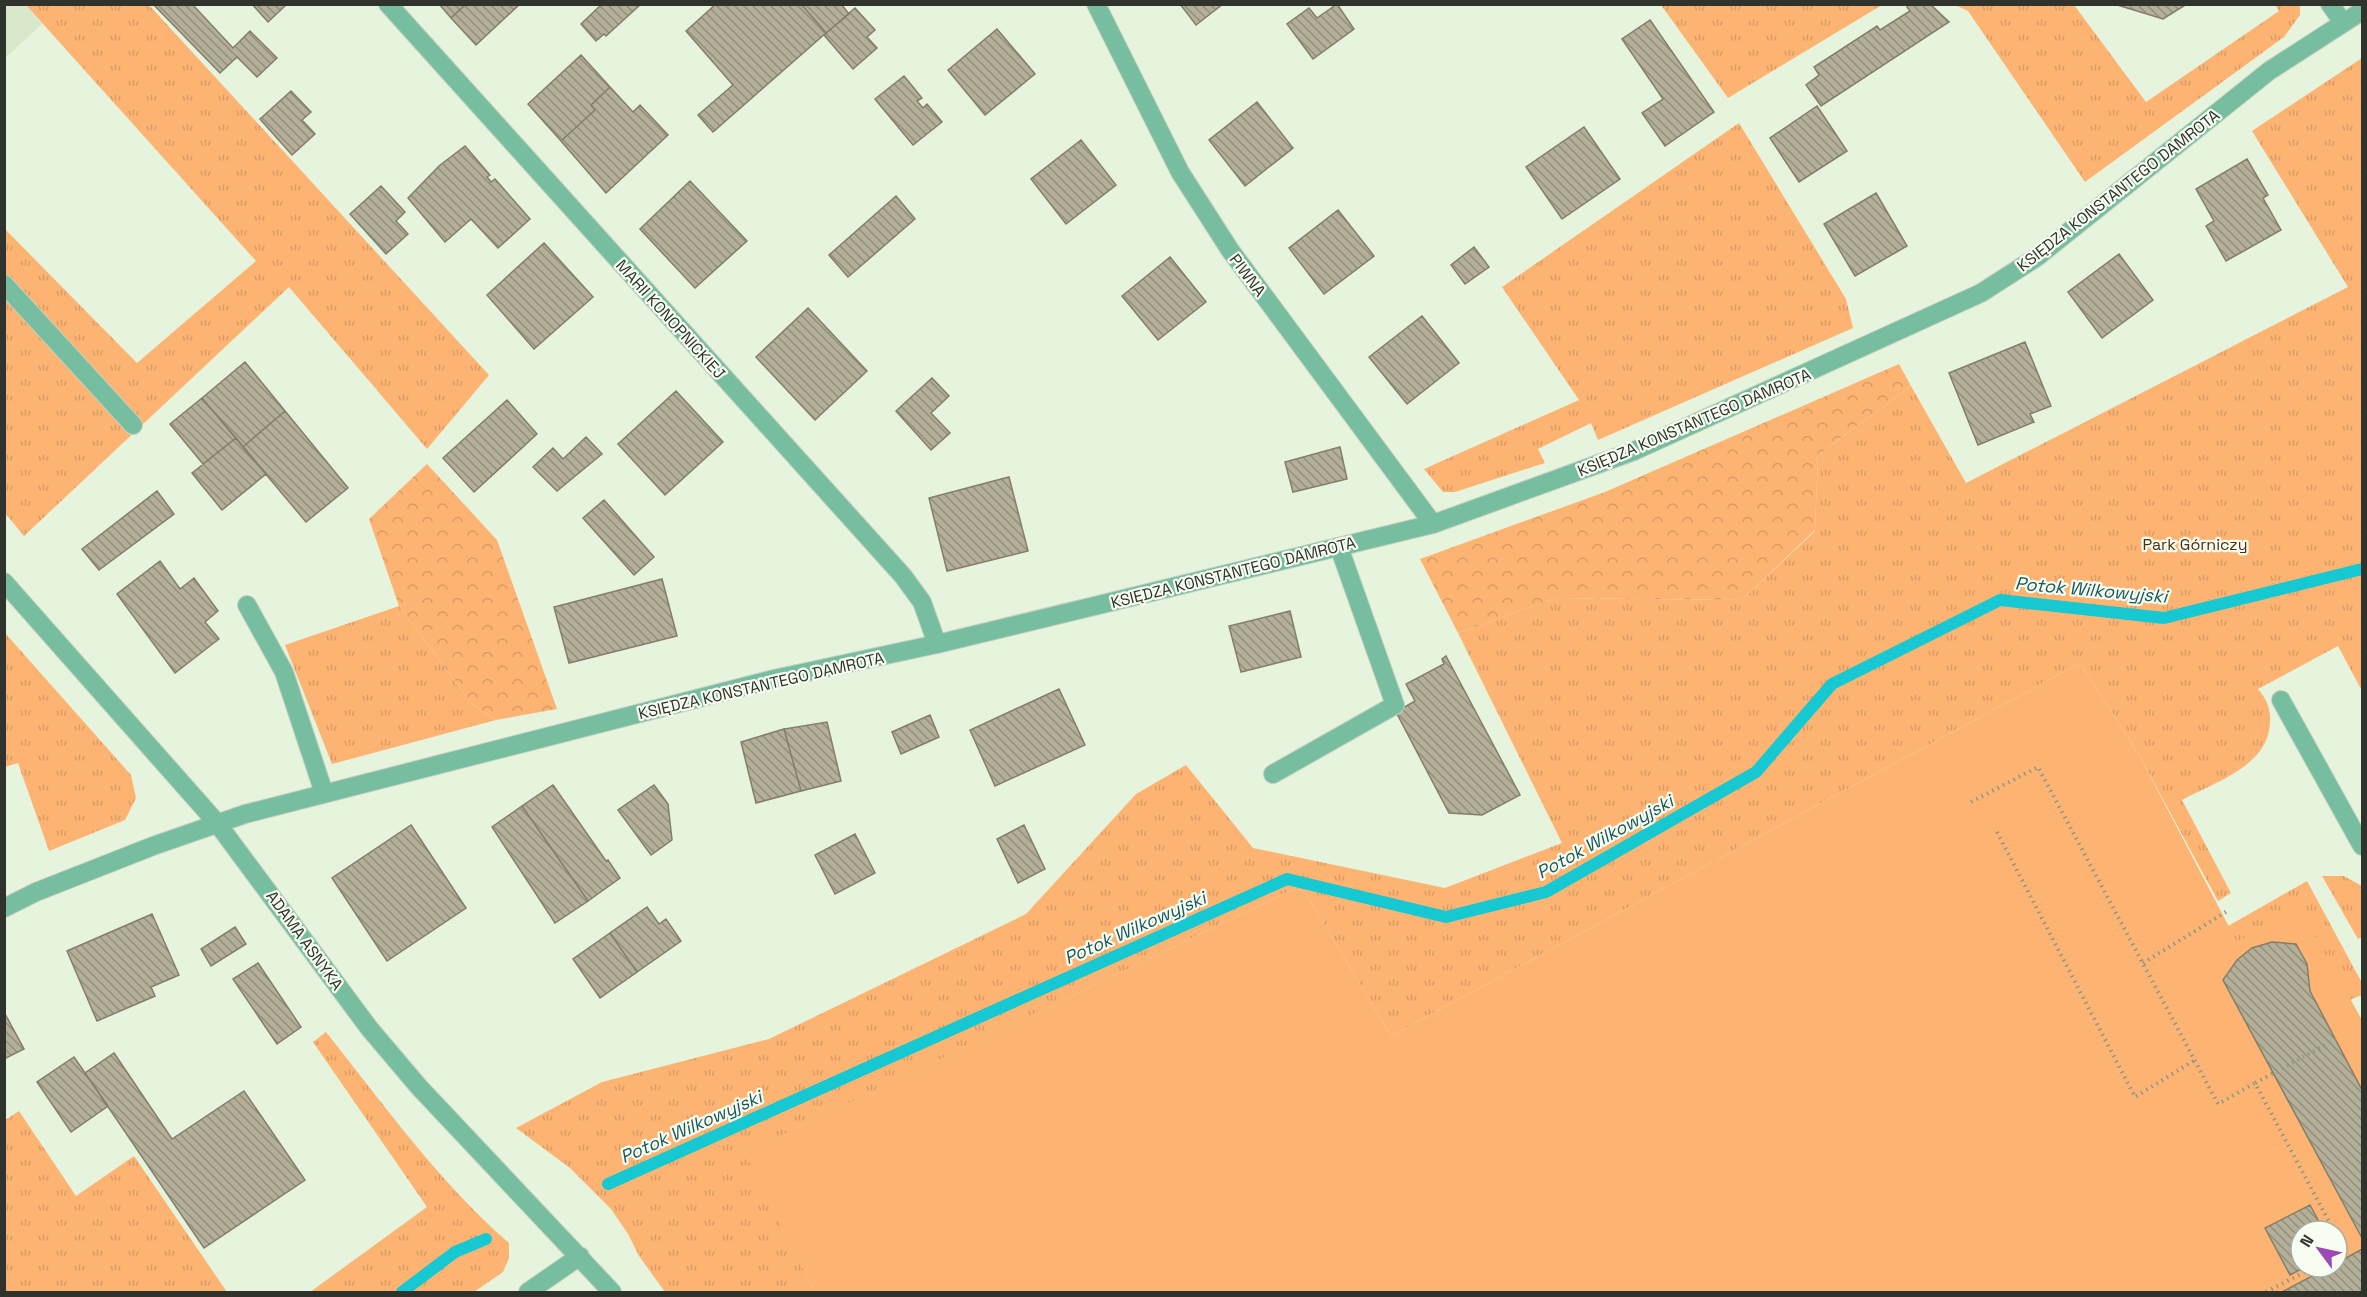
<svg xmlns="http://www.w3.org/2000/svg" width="2367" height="1297" font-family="'Space Grotesk',sans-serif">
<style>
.built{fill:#d8e8cb}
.grass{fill:url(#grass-tufts)}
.forest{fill:url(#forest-crowns)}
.pitch{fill:#fdb473;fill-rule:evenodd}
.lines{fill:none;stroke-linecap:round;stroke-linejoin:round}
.stream{stroke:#16c8d1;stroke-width:12}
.building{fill:url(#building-back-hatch);stroke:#837e69;stroke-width:1.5}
.minor-casing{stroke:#c5d0bd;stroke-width:20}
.path{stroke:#8d9687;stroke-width:4;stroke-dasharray:1.5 4.5;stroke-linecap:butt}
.minor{stroke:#77bea0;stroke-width:18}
.labels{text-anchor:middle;stroke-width:4.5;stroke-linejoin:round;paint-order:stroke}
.street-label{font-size:16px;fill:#2f332b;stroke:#f7fef1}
.park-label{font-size:16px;fill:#4c2d0f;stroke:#f7fef1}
.water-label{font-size:18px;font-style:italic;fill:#17575b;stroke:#f7fef1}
</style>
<defs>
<pattern id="grass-tufts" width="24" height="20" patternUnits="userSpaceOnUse" patternTransform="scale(1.5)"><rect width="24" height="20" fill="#fdb473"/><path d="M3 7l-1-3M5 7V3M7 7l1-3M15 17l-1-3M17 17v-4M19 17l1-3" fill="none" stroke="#d99b64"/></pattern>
<pattern id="forest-crowns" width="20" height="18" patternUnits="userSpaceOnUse" patternTransform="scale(1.5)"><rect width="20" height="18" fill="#fdb473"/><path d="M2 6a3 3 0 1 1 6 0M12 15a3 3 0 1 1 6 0" fill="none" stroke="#d99b64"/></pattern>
<pattern id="building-back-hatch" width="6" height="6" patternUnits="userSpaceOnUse" patternTransform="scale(1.5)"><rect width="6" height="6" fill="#b4af98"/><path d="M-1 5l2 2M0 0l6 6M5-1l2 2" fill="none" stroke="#938f7c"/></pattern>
</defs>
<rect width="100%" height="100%" fill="#e6f3dd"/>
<path class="built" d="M5,5H26L42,24L5,58Z"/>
<path class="grass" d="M26,5H149L489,375L427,449L289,287L24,536L5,513L4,228L137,363L256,261Z
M1661,5H1882L1728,98Z
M1955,5H2074L2146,102L2279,11L2275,5H2300V15L2284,37L2085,182L1968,11Z
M2362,58V691L2338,646L2258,689C2266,698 2271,709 2270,722C2269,766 2215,782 2182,800L2231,893L2218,901L2138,753L2080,663L1391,1036L1305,892L1294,889L746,1153L815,1292H665L639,1256L628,1234L611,1209L570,1168L516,1128L602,1082L769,1039L1026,914L1136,794L1186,765L1253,848L1445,888L1562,843L1458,633L1555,598L1742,600L1815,531L1818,455L1911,386L1966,483L2348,287L2252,131Z
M1739,123L1846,299L1853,328L1598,440L1591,423L1538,449L1545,463L1455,492H1443L1424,469L1579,400L1502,287Z
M399,606L472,704L496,720L332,764L285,645Z
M5,633L131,775L136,798L125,820L49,851L18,763L5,767Z
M2322,876H2344L2362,886V937L2358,939Z
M2307,881L2362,983V995L2321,1012L2209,937Z
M326,1032C384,1105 439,1182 509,1243V1258L503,1272L474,1292H310L427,1207L313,1042Z
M19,1111L76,1196L134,1156L227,1292H5V1120Z"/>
<path class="forest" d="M1899,364L1911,386L1818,455L1815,530L1742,600L1555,598L1458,633L1420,559L1605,492Z
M427,464L497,540L557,709L496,720L472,704L399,606L369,519Z"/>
<path class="pitch" d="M2080,663L2138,753L2237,942L2297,904L2362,1020V1292H815L745,1153L1294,889L1305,892L1391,1036ZM2301,1231H2337V1267H2301Z"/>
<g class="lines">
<path class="stream" d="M608,1184L1287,879L1446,917L1546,892L1756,772L1832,684L2000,600L2164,618L2362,569
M402,1292L455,1252L486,1239"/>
</g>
<path class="building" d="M153,4H192L233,48L250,31L277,58L257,77L237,57L220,73Z
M252,4H287L268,22Z
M439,4H466L451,18Z
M466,4H520L476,45L451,18Z
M602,4H641L606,36L604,34L596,41L581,24Z
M716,4H801L826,33L713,132L698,115L733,85L686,31Z
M801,4H841L849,14L826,33Z
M1180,4H1223L1196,25Z
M1337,4L1354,29L1313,59L1287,24L1309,8L1317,18Z
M1910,4H1930L1949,22L1821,106L1806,85L1819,75L1814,67L1877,26L1880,30L1910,11L1907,7Z
M2114,4H2187L2163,19Z
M855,8L875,30L867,37L877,48L853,69L824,35Z
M1650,20L1714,112L1665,146L1642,113L1663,99L1622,39Z
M997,29L1035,74L985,115L948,70Z
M581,55L610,87L591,105L595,110L561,141L528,104Z
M904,76L922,98L917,101L923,108L927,104L942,122L913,145L875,99Z
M610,87L633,112L640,105L668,135L606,193L561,141L595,110L591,105Z
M291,91L311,112L302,120L315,134L292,155L260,119Z
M1257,102L1293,148L1245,186L1209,140Z
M1817,106L1847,151L1799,182L1770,138Z
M1584,127L1620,179L1562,219L1526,167Z
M1081,140L1116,185L1066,224L1031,179Z
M465,146L490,175L487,177L491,182L495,179L530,219L498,248L471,219L445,242L408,198L439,166Z
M2247,159L2268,195L2263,198L2281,230L2226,261L2206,226L2214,221L2196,189Z
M690,181L747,241L695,288L640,229Z
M381,186L405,212L396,221L408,234L386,254L350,214Z
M1876,193L1907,246L1855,276L1824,224Z
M896,196L915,219L848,277L829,255Z
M1338,210L1374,256L1324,294L1289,248Z
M544,243L593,297L534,349L487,295Z
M1474,247L1489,267L1465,284L1451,265Z
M2119,254L2153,300L2102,338L2068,292Z
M1170,257L1206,302L1158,340L1122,296Z
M808,308L867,371L815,420L756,357Z
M1422,316L1459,363L1407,404L1369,357Z
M2025,342L2051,406L2030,414L2034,422L1978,445L1949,373Z
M245,362L285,411L243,447L202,398Z
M932,378L949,396L931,413L950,433L931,450L896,411Z
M676,391L723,442L665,495L618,444Z
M202,398L236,438L203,464L170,424Z
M507,400L537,434L474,492L443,458Z
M285,411L348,488L306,522L243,447Z
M586,437L602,454L557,491L533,467L553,448L563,459Z
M236,438L266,474L222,510L192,473Z
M1340,447L1347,479L1293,492L1285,462Z
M1009,477L1028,551L947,571L929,498Z
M157,491L174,514L99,570L82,549Z
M604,500L654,557L634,575L583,518Z
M160,561L180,589L194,578L218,611L205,622L219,639L175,673L117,594Z
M662,579L677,636L569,663L554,607Z
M1290,611L1301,657L1241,672L1229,626Z
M1446,656L1520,795L1482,815L1449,813L1396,712L1415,701L1406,684L1444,664L1442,659Z
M1059,689L1085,745L995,786L970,730Z
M930,715L939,737L901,754L892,732Z
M827,722L841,781L801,791L784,729Z
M784,729L801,791L756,803L741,742Z
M553,785L606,861L608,860L620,878L588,901L522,806Z
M654,785L668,804L672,840L651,855L618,810Z
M522,806L588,901L555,923L492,827Z
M411,825L466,908L387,961L332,878Z
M1024,825L1045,869L1018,883L997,839Z
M855,834L875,873L835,894L815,855Z
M647,907L659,924L666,919L681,941L637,972L610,933Z
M152,914L179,975L151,987L155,996L97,1021L67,951Z
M235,927L246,944L211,966L201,949Z
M610,933L637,972L600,998L573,959Z
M2272,942L2296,944L2307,964L2310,991L2362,1090V1238L2223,980L2237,960L2252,948Z
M258,963L301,1027L277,1044L233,979Z
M4,1012L24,1049L4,1059Z
M114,1053L172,1139L244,1091L305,1180L204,1248L85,1073Z
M74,1057L108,1106L71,1132L37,1082Z
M2310,1205L2324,1231H2301V1267H2305L2290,1275L2265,1228Z
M2362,1249V1292H2282L2329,1267H2337V1263Z"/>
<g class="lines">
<defs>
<path id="minor" d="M388,4L903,576L922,602L937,644
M1096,4L1180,172L1230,250L1433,524
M2330,4L2342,21
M4,284L133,425
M4,582L217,823L369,1028L419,1087L612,1292
M247,605L284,672L324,793
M2281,700L2362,846
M1273,774L1395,705L1339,547
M4,908L36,892L153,846L245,814L774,679L937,644L1433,524L1634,451L1981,293L2037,257L2269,71L2362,11
M528,1292L580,1256"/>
</defs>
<use href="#minor" class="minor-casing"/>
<path class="path" d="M1971,802L2038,767L2218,1104L2255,1083
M1997,832L2135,1097L2195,1060
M2143,963L2226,912
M2334,1231L2255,1083L2336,1039
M2337,1236L2345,1251L2337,1255
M2266,1292L2314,1267"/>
<use href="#minor" class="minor"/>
</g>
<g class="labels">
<g class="street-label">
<text transform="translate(2118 190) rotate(-38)" y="6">KSIĘDZA KONSTANTEGO DAMROTA</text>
<text transform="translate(1248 275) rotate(53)" y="6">PIWNA</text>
<text transform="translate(671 319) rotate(48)" y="6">MARII KONOPNICKIEJ</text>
<text transform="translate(1694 422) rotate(-23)" y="6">KSIĘDZA KONSTANTEGO DAMROTA</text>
<text transform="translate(1233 572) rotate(-14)" y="6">KSIĘDZA KONSTANTEGO DAMROTA</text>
<text transform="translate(761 685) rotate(-13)" y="6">KSIĘDZA KONSTANTEGO DAMROTA</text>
<text transform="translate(305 940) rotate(54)" y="6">ADAMA ASNYKA</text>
</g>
<g class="park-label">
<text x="2195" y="550">Park Górniczy</text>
</g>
<g class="water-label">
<text transform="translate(2091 590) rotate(5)" y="6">Potok Wilkowyjski</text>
<text transform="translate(1605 837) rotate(-29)" y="6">Potok Wilkowyjski</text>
<text transform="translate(1135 928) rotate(-24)" y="6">Potok Wilkowyjski</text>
<text transform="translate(691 1127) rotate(-24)" y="6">Potok Wilkowyjski</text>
</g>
</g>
<rect width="2367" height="1297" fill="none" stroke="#2f332b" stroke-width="12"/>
<g transform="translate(2319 1249) rotate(303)"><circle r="28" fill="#f7fef1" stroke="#a7ada2" stroke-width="1.5"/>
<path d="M0-4.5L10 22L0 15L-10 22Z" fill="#9c48b6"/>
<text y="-9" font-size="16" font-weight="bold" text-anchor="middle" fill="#2f332b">N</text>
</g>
</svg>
